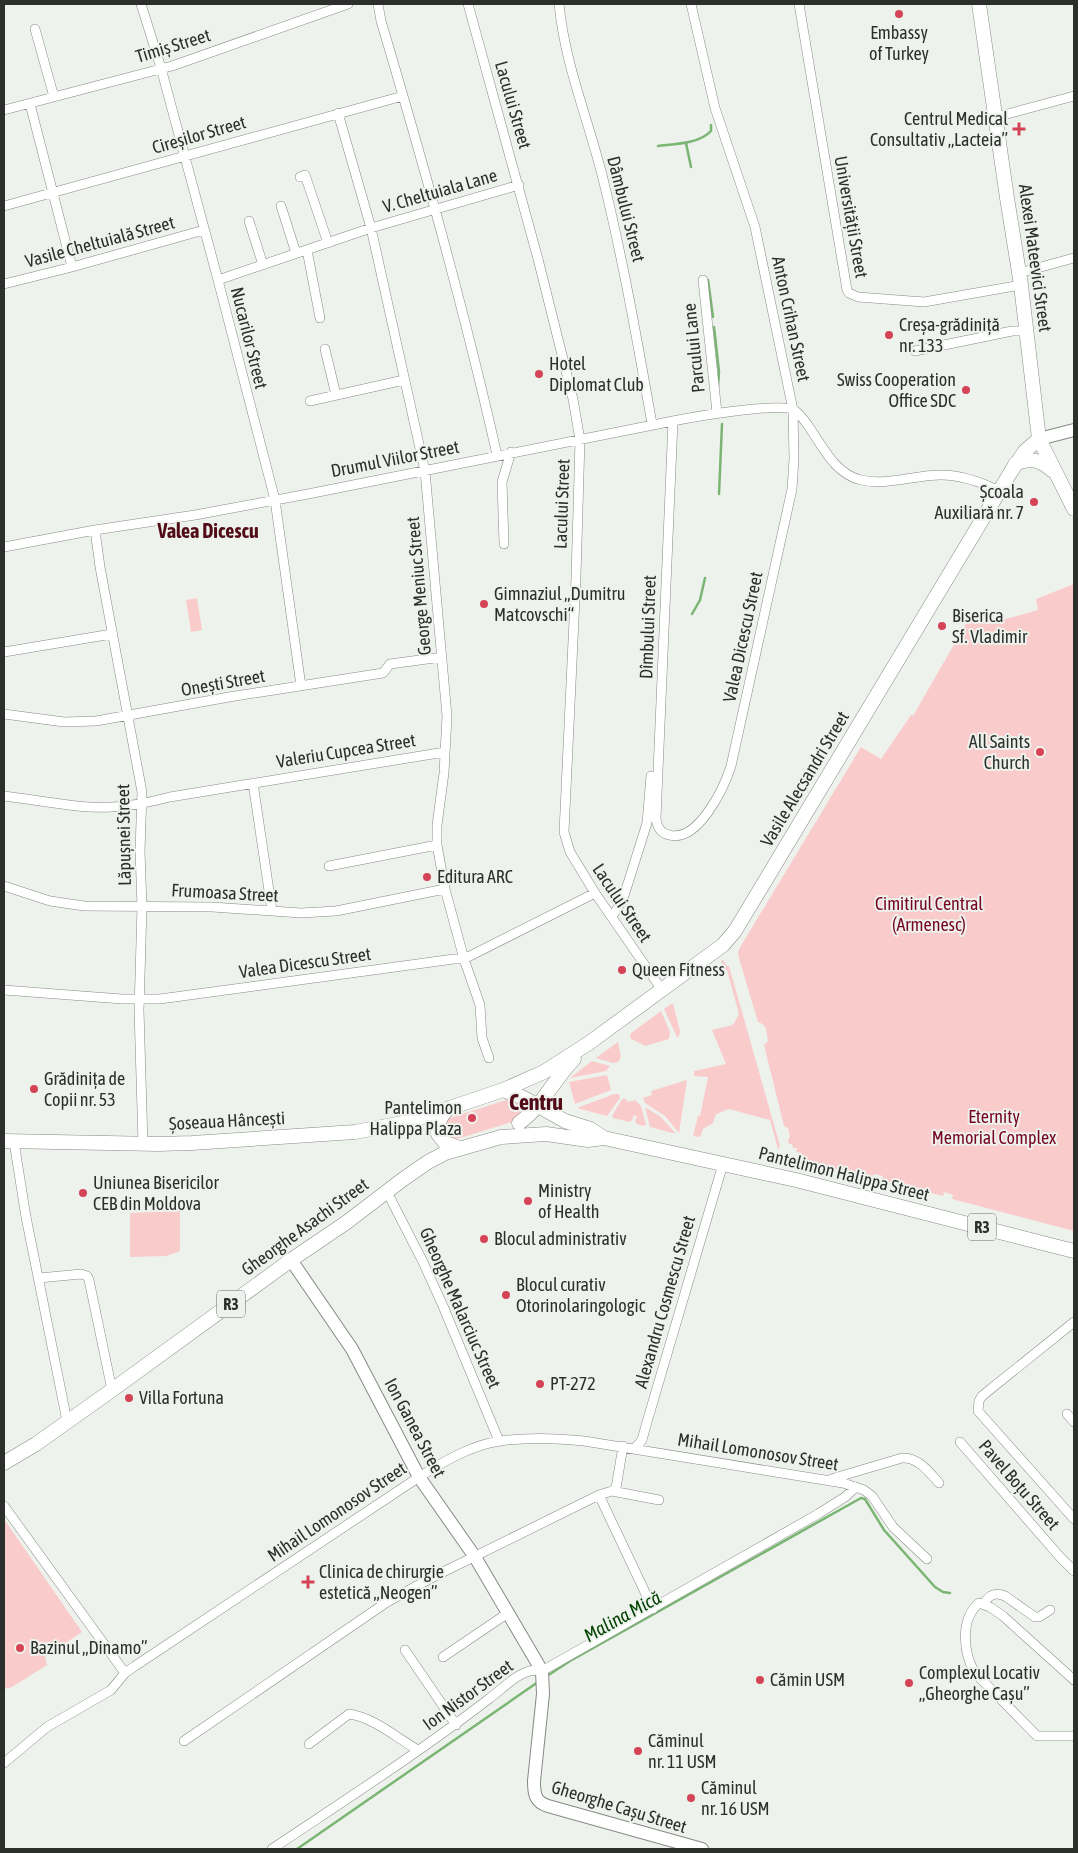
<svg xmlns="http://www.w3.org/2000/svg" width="1078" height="1853" font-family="'Asap Condensed',sans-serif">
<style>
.green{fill:#facbcb}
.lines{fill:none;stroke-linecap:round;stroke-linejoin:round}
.stream{stroke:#7ab573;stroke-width:2.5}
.street-casing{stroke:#868a85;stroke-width:10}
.secondary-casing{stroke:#868a85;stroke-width:14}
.primary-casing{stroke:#868a85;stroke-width:15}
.street{stroke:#fff;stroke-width:9}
.secondary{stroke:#fff;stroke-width:12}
.primary{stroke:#fff;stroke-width:14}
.poi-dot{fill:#d44456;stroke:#eef2ed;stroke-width:2}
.labels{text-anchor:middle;stroke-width:4;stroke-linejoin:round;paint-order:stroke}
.shield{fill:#eef2ed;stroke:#676a67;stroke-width:1}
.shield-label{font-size:16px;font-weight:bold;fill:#2d2f2d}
.poi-label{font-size:18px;fill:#2d2f2d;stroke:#eef2ed;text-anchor:start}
.street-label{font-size:18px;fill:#2d2f2d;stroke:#eef2ed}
.park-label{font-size:18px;fill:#760420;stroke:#eef2ed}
.water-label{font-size:19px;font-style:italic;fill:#024200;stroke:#eef2ed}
.quarter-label{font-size:20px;font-weight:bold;fill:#520c18;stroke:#eef2ed}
.district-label{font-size:22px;font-weight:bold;fill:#520c18;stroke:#eef2ed}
</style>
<rect width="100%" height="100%" fill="#eef2ed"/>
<path class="green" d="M1074,584V1231L952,1199L953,1195L944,1192L943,1196L882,1180L883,1176L874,1174L872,1178L803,1161L804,1158L800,1157L801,1153L796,1152L797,1148H793L792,1144H789L788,1140L790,1136L788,1128L784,1126L764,1045L768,1041C766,1032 768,1025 758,1022L738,955L739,949L861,747L881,759L911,715L913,716L968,620L975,611L988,624L1038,610L1036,599Z
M197,598L202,630L191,632L186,600Z
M723,960L727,966H729L780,1146L778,1149L770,1120L729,1109L716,1114L713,1123L703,1129L700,1137L693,1136L698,1116H700L708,1077L694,1076V1071L726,1064L712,1030L733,1025L739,1014L727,970H725L721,961Z
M671,1004H673L680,1031L679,1036L677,1037L664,1009Z
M661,1011L670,1032L669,1039L645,1046L630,1038L631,1033Z
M618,1042L621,1057L618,1062L613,1063L596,1058Z
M592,1061L610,1066L606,1071L570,1078Z
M607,1075L611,1090L575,1104L569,1082Z
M687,1080L679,1133L665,1116L645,1103L643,1098L652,1095L651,1091Z
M614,1094H619L620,1098L607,1116L577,1108Z
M622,1099H626L628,1102L635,1100L641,1106L646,1125L643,1126L637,1124L635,1121L637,1116L634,1115L632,1120L630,1122L613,1118L612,1116Z
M506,1100C515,1099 520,1105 520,1113L515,1121L457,1139L449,1138L445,1132L447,1120L450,1118Z
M645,1107L661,1117L676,1134L650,1127Z
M180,1211V1251L166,1256L130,1257V1213Z
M4,1519L82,1632L45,1657L47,1665L12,1687L4,1689Z"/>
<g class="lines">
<path class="stream" d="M686,143L691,167
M658,146C674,144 699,144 711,131V125
M708,280L713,317
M714,327L719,372L718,387
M719,494L722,424
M692,614L700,600L705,578
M547,1676L570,1661L861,1498L865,1499L884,1530L935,1587L943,1592L950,1593
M297,1849L538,1682"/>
<defs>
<path id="street" d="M141,4L161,68L218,280L275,500L301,686
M378,4L381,21C424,165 464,309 497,455
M468,4L538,259L573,399L580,440L576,577L564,832L570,852L595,893L662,990
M559,4C565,67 591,126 605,187C624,265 638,345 652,424
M799,4L847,290L849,293L858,297L924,302L1021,285
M35,29L54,97
M30,104L72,267
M4,110L172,66L348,4
M338,113L371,228L425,471L447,716L444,773L437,825V845L445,889L464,959L480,1005L482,1038L489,1058
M996,117L1074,96
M300,177L305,175L328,243
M4,206L403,96
M281,206L296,253
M249,221L263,265
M307,250L320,318
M1019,273L1074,258
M218,280L371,228L519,185
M703,280L717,413
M4,284L72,267L204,230
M325,349L336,395
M915,351L1012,331H1026
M310,401L404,380
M673,421L656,818C657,827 660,833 669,835C698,843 724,788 731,766L792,489L794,459L793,410L755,227L715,108L691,4
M95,530L100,567L142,792L140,851L142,907L139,1010L143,1144
M504,544L502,482L511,452
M4,547L95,530L195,515L308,494L673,421C693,417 779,402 794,410C800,414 805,421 809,427C823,447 835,474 861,480C887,486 914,475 941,475C962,475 981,482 999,491
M4,652L112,634
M4,714L64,722L96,721L229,697L383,673L390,664L442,657
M253,783L272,911
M4,796C38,800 79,809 112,807C132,806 151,802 170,797L445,752
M329,866L437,845
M4,886L50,901L84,906L212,907L301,913L336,911L445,889
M612,917L623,899L647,823L651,776
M4,990L122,999H160L454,959H464L595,893
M14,1142L26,1217L67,1421
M387,1192L423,1262L443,1306L499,1441
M39,1278L81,1274L87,1276L89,1280L112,1390
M1074,1322L982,1396L979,1401L978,1411L1074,1519
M1067,1414L1074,1422
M960,1442L1060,1557L1074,1571
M635,1448L642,1440L647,1422L723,1164
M831,1479L902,1458C918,1457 929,1472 939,1483
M612,1491L616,1488L623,1446
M599,1495L653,1609
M4,1506L125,1673
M984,1604C989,1594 995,1592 1005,1596L1035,1617H1039L1050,1610
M405,1650L456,1725
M443,1657L508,1613
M1074,1680L1003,1616L990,1607L979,1603C960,1619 963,1653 975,1673L1037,1736H1074
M184,1741L387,1602L435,1576L599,1495L612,1491L659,1500
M309,1744L349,1714C373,1717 397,1738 418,1750
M4,1763L47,1727L111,1690L125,1673L135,1666L419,1477C443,1462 471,1445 500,1441C528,1437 556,1438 584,1441L843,1483L864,1490L872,1496L893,1527L927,1559
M272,1849C345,1800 420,1752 490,1698C505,1687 523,1666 542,1671L818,1514L845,1497L856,1487"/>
<path id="secondary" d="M1039,439L1074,430
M291,1260L352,1349L419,1477L475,1557L542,1671L543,1694L534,1781C534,1794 535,1802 548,1806L702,1849"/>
<path id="primary" d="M979,4L1007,198L1021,285L1039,439L1074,509
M1015,464C1031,457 1040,460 1053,471
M503,1090L524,1098L565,1121L590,1129L604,1138
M449,1108C441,1115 437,1122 438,1134L445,1143L460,1148
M519,1123C542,1107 554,1079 574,1059
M4,1141L158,1144L192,1143L355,1132L408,1122L503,1090L544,1072L589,1043L723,945L735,931L1012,470L1025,451L1039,439
M4,1463L36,1444L112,1390L291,1260L347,1222L402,1180L428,1162L445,1153L501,1137L546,1134L588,1140L604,1138L796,1180L1074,1251"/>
</defs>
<use href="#street" class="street-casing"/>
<use href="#secondary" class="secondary-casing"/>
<use href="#primary" class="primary-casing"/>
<use href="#street" class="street"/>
<use href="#secondary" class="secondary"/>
<use href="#primary" class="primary"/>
</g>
<g class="poi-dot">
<circle cx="899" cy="14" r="5"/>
<path d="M1016.5 121.5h5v5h5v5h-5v5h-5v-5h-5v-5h5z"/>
<circle cx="889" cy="335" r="5"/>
<circle cx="539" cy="374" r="5"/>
<circle cx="966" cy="390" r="5"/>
<circle cx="1034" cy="502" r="5"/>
<circle cx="484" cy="604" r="5"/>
<circle cx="942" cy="626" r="5"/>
<circle cx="1040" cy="752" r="5"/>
<circle cx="427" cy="877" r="5"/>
<circle cx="622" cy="970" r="5"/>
<circle cx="34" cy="1089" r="5"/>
<circle cx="472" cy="1118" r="5"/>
<circle cx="83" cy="1193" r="5"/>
<circle cx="528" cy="1201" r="5"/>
<circle cx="484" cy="1239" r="5"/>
<circle cx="506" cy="1295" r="5"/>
<circle cx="540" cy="1384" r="5"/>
<circle cx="129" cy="1398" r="5"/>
<path d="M305.5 1574.5h5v5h5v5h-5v5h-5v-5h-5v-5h5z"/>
<circle cx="20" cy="1648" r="5"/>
<circle cx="760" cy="1680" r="5"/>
<circle cx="909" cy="1683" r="5"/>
<circle cx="638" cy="1751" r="5"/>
<circle cx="691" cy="1798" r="5"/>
</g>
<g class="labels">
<g class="shield">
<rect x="968" y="1213.5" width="28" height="27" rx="4"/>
<rect x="217" y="1290.5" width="28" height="27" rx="4"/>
</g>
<g class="shield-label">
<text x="982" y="1233">R3</text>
<text x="231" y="1310">R3</text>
</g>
<g class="poi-label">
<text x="899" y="39" text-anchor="middle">Embassy<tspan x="899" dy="21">of Turkey</tspan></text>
<text x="1008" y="125" text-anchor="end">Centrul Medical<tspan x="1008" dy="21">Consultativ „Lacteia”</tspan></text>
<text x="899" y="331">Creșa-grădiniță<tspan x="899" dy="21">nr. 133</tspan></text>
<text x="549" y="370">Hotel<tspan x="549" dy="21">Diplomat Club</tspan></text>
<text x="956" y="386" text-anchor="end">Swiss Cooperation<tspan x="956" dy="21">Office SDC</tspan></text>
<text x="1024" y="498" text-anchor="end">Școala<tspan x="1024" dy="21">Auxiliară nr. 7</tspan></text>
<text x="494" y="600">Gimnaziul „Dumitru<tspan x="494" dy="21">Matcovschi“</tspan></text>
<text x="952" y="622">Biserica<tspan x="952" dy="21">Sf. Vladimir</tspan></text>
<text x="1030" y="748" text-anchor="end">All Saints<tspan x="1030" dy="21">Church</tspan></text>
<text x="437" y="883">Editura ARC</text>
<text x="632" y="976">Queen Fitness</text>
<text x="44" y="1085">Grădinița de<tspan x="44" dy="21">Copii nr. 53</tspan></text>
<text x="462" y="1114" text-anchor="end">Pantelimon<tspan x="462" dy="21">Halippa Plaza</tspan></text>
<text x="93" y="1189">Uniunea Bisericilor<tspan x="93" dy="21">CEB din Moldova</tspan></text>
<text x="538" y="1197">Ministry<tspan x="538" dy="21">of Health</tspan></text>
<text x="494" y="1245">Blocul administrativ</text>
<text x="516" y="1291">Blocul curativ<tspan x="516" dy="21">Otorinolaringologic</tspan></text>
<text x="550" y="1390">PT-272</text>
<text x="139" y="1404">Villa Fortuna</text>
<text x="319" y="1578">Clinica de chirurgie<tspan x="319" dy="21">estetică „Neogen”</tspan></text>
<text x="30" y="1654">Bazinul „Dinamo”</text>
<text x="919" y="1679">Complexul Locativ<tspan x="919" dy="21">„Gheorghe Cașu”</tspan></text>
<text x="770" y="1686">Cămin USM</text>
<text x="648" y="1747">Căminul<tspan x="648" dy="21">nr. 11 USM</tspan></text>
<text x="701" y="1794">Căminul<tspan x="701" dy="21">nr. 16 USM</tspan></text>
</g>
<g class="street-label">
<text transform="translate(173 46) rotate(-17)" y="6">Timiș Street</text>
<text transform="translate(513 105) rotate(74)" y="6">Lacului Street</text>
<text transform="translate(199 135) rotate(-16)" y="6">Cireșilor Street</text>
<text transform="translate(440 191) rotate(-16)" y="6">V. Cheltuiala Lane</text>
<text transform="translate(626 209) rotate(76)" y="6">Dâmbului Street</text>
<text transform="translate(851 217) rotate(80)" y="6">Universității Street</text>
<text transform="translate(100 242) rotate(-15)" y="6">Vasile Cheltuială Street</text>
<text transform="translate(1035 258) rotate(82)" y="6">Alexei Mateevici Street</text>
<text transform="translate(791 319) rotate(78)" y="6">Anton Crihan Street</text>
<text transform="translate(249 338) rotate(76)" y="6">Nucarilor Street</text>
<text transform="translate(694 348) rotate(-96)" y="6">Parcului Lane</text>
<text transform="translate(395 459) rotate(-11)" y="6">Drumul Viilor Street</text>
<text transform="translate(562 504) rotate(-88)" y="6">Lacului Street</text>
<text transform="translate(419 586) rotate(-95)" y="6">George Meniuc Street</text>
<text transform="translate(648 627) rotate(-88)" y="6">Dîmbului Street</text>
<text transform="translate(743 637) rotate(-78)" y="6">Valea Dicescu Street</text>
<text transform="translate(223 683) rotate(-10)" y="6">Onești Street</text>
<text transform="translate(346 751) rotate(-9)" y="6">Valeriu Cupcea Street</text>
<text transform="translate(805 779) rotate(-59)" y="6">Vasile Alecsandri Street</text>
<text transform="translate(124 835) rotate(-91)" y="6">Lăpușnei Street</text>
<text transform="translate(225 893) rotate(3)" y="6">Frumoasa Street</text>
<text transform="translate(622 903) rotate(56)" y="6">Lacului Street</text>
<text transform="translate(305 963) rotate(-8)" y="6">Valea Dicescu Street</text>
<text transform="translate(227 1121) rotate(-3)" y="6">Șoseaua Hâncești</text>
<text transform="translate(844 1174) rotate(14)" y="6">Pantelimon Halippa Street</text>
<text transform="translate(305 1227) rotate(-36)" y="6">Gheorghe Asachi Street</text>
<text transform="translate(665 1302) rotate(-74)" y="6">Alexandru Cosmescu Street</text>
<text transform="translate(460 1308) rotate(66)" y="6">Gheorghe Malarciuc Street</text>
<text transform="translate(415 1428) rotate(62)" y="6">Ion Ganea Street</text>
<text transform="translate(758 1452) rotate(9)" y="6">Mihail Lomonosov Street</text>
<text transform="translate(1019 1485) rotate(49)" y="6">Pavel Boțu Street</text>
<text transform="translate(337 1512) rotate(-34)" y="6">Mihail Lomonosov Street</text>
<text transform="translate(468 1695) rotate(-36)" y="6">Ion Nistor Street</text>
<text transform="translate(619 1807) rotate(17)" y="6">Gheorghe Cașu Street</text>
</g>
<g class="park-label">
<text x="929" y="910">Cimitirul Central<tspan x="929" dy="21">(Armenesc)</tspan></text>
<text x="994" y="1123">Eternity<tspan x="994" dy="21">Memorial Complex</tspan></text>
</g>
<g class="water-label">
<text transform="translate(622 1616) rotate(-29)" y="7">Malina Mică</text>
</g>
<g class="quarter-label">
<text x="208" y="538">Valea Dicescu</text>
</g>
<g class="district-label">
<text x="536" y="1110">Centru</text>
</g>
</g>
<rect width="1078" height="1853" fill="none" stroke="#2d2f2d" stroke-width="10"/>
</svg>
